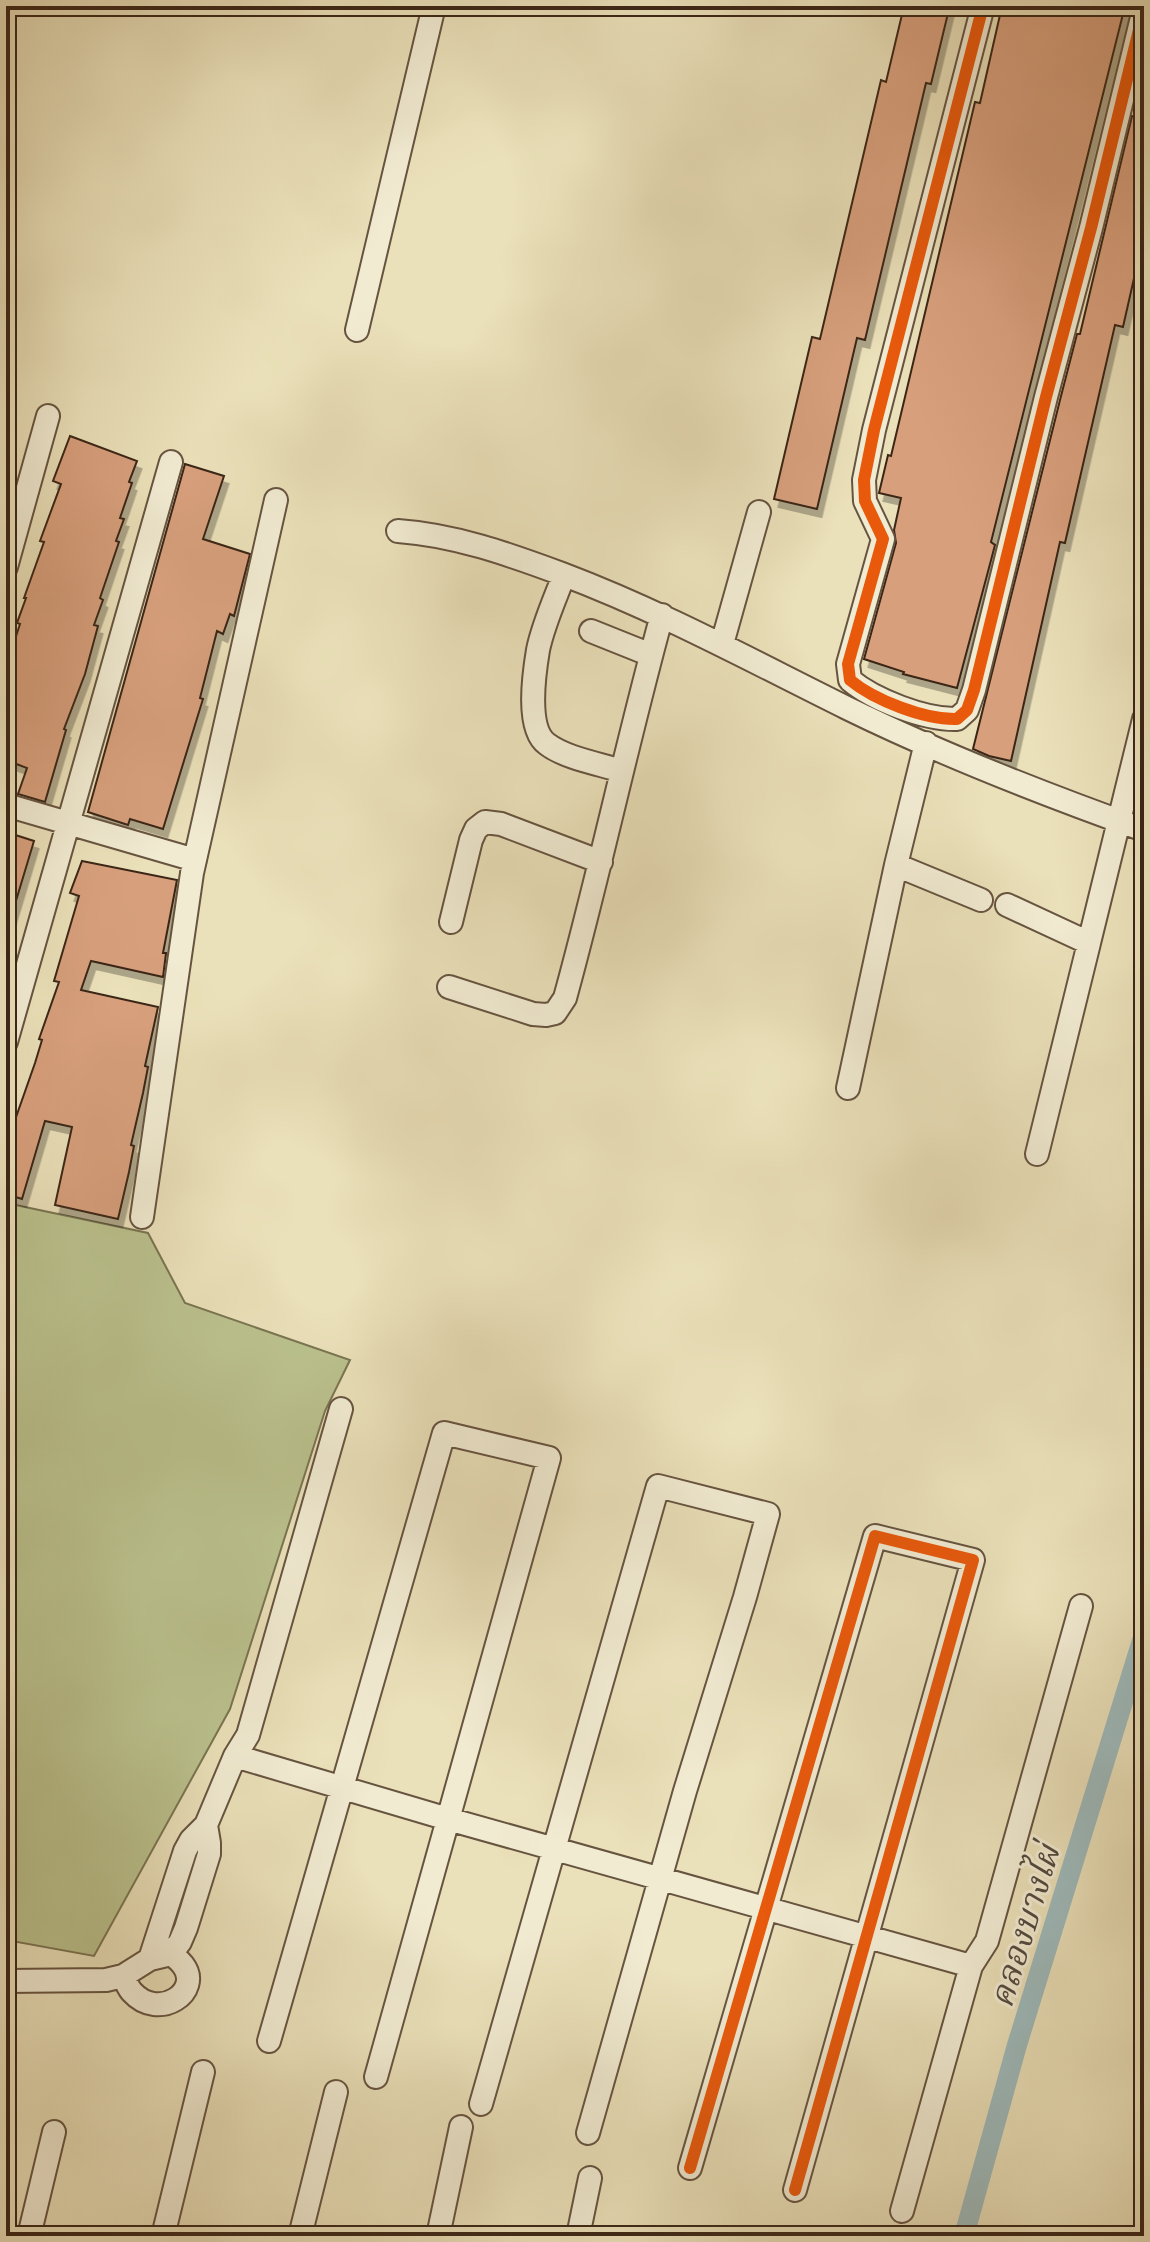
<svg xmlns="http://www.w3.org/2000/svg" width="1150" height="2242" font-family="'IM FELL English','Noto Serif Thai',serif">
<style>
.green{fill:#bac18d;stroke:#7a7452;stroke-width:2}
.lines{fill:none;stroke-linecap:round;stroke-linejoin:round}
.canal{stroke:#9ebabb;stroke-width:20}
.building{fill:#d79f7c;stroke:#3b2617;stroke-width:2;filter:url(#shadow)}
.minor-casing{stroke:#675440;stroke-width:26}
.minor{stroke:#f1ebd2;stroke-width:22}
.cycleway-casing{stroke:#f1ebd2;stroke-width:17}
.cycleway{stroke:#e8590c;stroke-width:12}
.labels{text-anchor:middle;stroke-width:6;stroke-linejoin:round;paint-order:stroke}
.water-label{font-size:34px;font-style:italic;fill:#544b40;stroke:#f1ebd2}
</style>
<defs>
<filter id="shadow"><feDropShadow dx="4.5" dy="8" stdDeviation="0" flood-color="#0004"/></filter>
</defs>
<rect width="100%" height="100%" fill="#eae0b9"/>
<filter id="stains"><feTurbulence type="fractalNoise" baseFrequency=".0025" numOctaves="4"/><feColorMatrix values="0 0 0 0 .2 0 0 0 0 .09 0 0 0 0 .02 0 0 0 .5 -.17"/></filter>
<radialGradient id="worn" r=".72"><stop offset=".6" stop-color="#630" stop-opacity="0"/><stop offset="1" stop-color="#630" stop-opacity=".3"/></radialGradient>
<path class="green" d="M6,1203L148,1233L185,1303L350,1360L325,1411L230,1709L94,1956L6,1940Z"/>
<g class="lines">
<path class="canal" d="M964,2236L1017,2045L1144,1634"/>
</g>
<path class="building" d="M904,6H938L949,9L931,84L926,83L865,340L857,338L817,509L774,499L812,337L820,339L881,80L886,82Z
M1002,6H1125L991,542L995,545L990,564L957,688L903,674L904,672L864,659L896,543L894,530L901,498L879,493L888,455L891,456L975,102L980,103Z
M1132,116L1144,119V234L1123,327L1115,325L1065,543L1060,542L1011,761L989,756L973,749L1060,400L1077,334H1080Z
M70,436L137,461L129,482L132,483L120,518L124,519L116,541L119,542L100,598L103,600L94,625L98,626L85,674L64,729L66,730L45,802L18,794L27,768L6,760V667L20,624L17,623L26,598H24L44,542L40,541L61,484L53,481Z
M185,464L224,476L203,539L250,554L234,616L230,614L223,634L217,631L200,698L203,699L163,829L130,819L128,825L88,812Z
M6,832L34,841L9,924L6,923Z
M82,861L177,880L163,953H166L163,977L91,961L81,990L158,1007L145,1066L148,1067L143,1093L131,1145L134,1146L129,1172L118,1219L55,1205L72,1127L45,1121L22,1199L6,1194V1153L10,1141L8,1140L35,1063L42,1040L39,1039L59,982L54,981L79,896L70,893Z"/>
<g class="lines">
<defs>
<path id="minor" d="M983,6L874,430L864,480L865,501L883,539L848,664L850,680C874,700 925,720 957,719L967,710L974,690L1046,397L1091,228L1144,9
M357,330L434,6
M398,531C455,535 508,554 562,574C660,611 752,661 847,708C943,755 1043,794 1144,830
M6,567L48,416
M564,575C555,599 543,625 538,650C534,674 526,729 547,744C565,758 600,764 622,771
M591,631L651,655
M722,644L759,512
M6,805L195,860
M896,865L981,900
M1007,905L1089,943L1144,719
M451,922L471,840L476,829L485,822L501,824L601,862
M449,987L533,1014L546,1015L555,1013L565,998C600,871 627,742 662,615
M6,1042L171,462
M848,1088L896,865L926,743
M1037,1154L1089,943
M142,1217L192,873L276,500
M235,1756L248,1735L341,1409
M206,1825L235,1756L448,1819L971,1966L987,1941L1081,1606
M123,1976C126,1981 128,1988 132,1992C159,2022 203,1991 183,1965C177,1957 167,1951 159,1945
M6,1981L106,1980L123,1976L150,1959L171,1954L180,1942L186,1928L209,1854V1843L206,1825L191,1840L185,1851L150,1959
M269,2041L444,1433L549,1458L376,2077
M481,2104L658,1486L768,1514L745,1597L685,1791L588,2133
M690,2168L875,1536L973,1560L795,2190
M902,2211L971,1966
M29,2236L54,2132
M163,2236L203,2072
M300,2236L336,2092
M438,2236L461,2127
M578,2236L590,2178"/>
</defs>
<use href="#minor" class="minor-casing"/>
<use href="#minor" class="minor"/>
<defs>
<path id="cycleway" d="M983,6L874,430L864,480L865,501L883,539L848,664L850,680C874,700 925,720 957,719L967,710L974,690L1046,397L1091,228L1144,9
M690,2168L875,1536L973,1560L795,2190"/>
</defs>
<use href="#cycleway" class="cycleway-casing"/>
<use href="#cycleway" class="cycleway"/>
</g>
<g class="labels">
<g class="water-label">
<text transform="translate(1024 1926) rotate(-73)" y="12">คลองบางไผ่</text>
</g>
</g>
<rect width="1150" height="2242" fill="none" stroke="#eae0b9" stroke-width="32"/>
<rect x="8" y="8" width="1134" height="2226" fill="none" stroke="#3b2617" stroke-width="4"/>
<rect x="16" y="16" width="1118" height="2210" fill="none" stroke="#3b2617" stroke-width="2"/>
<rect width="100%" height="100%" filter="url(#stains)"/>
<rect width="100%" height="100%" fill="url(#worn)"/>
</svg>
